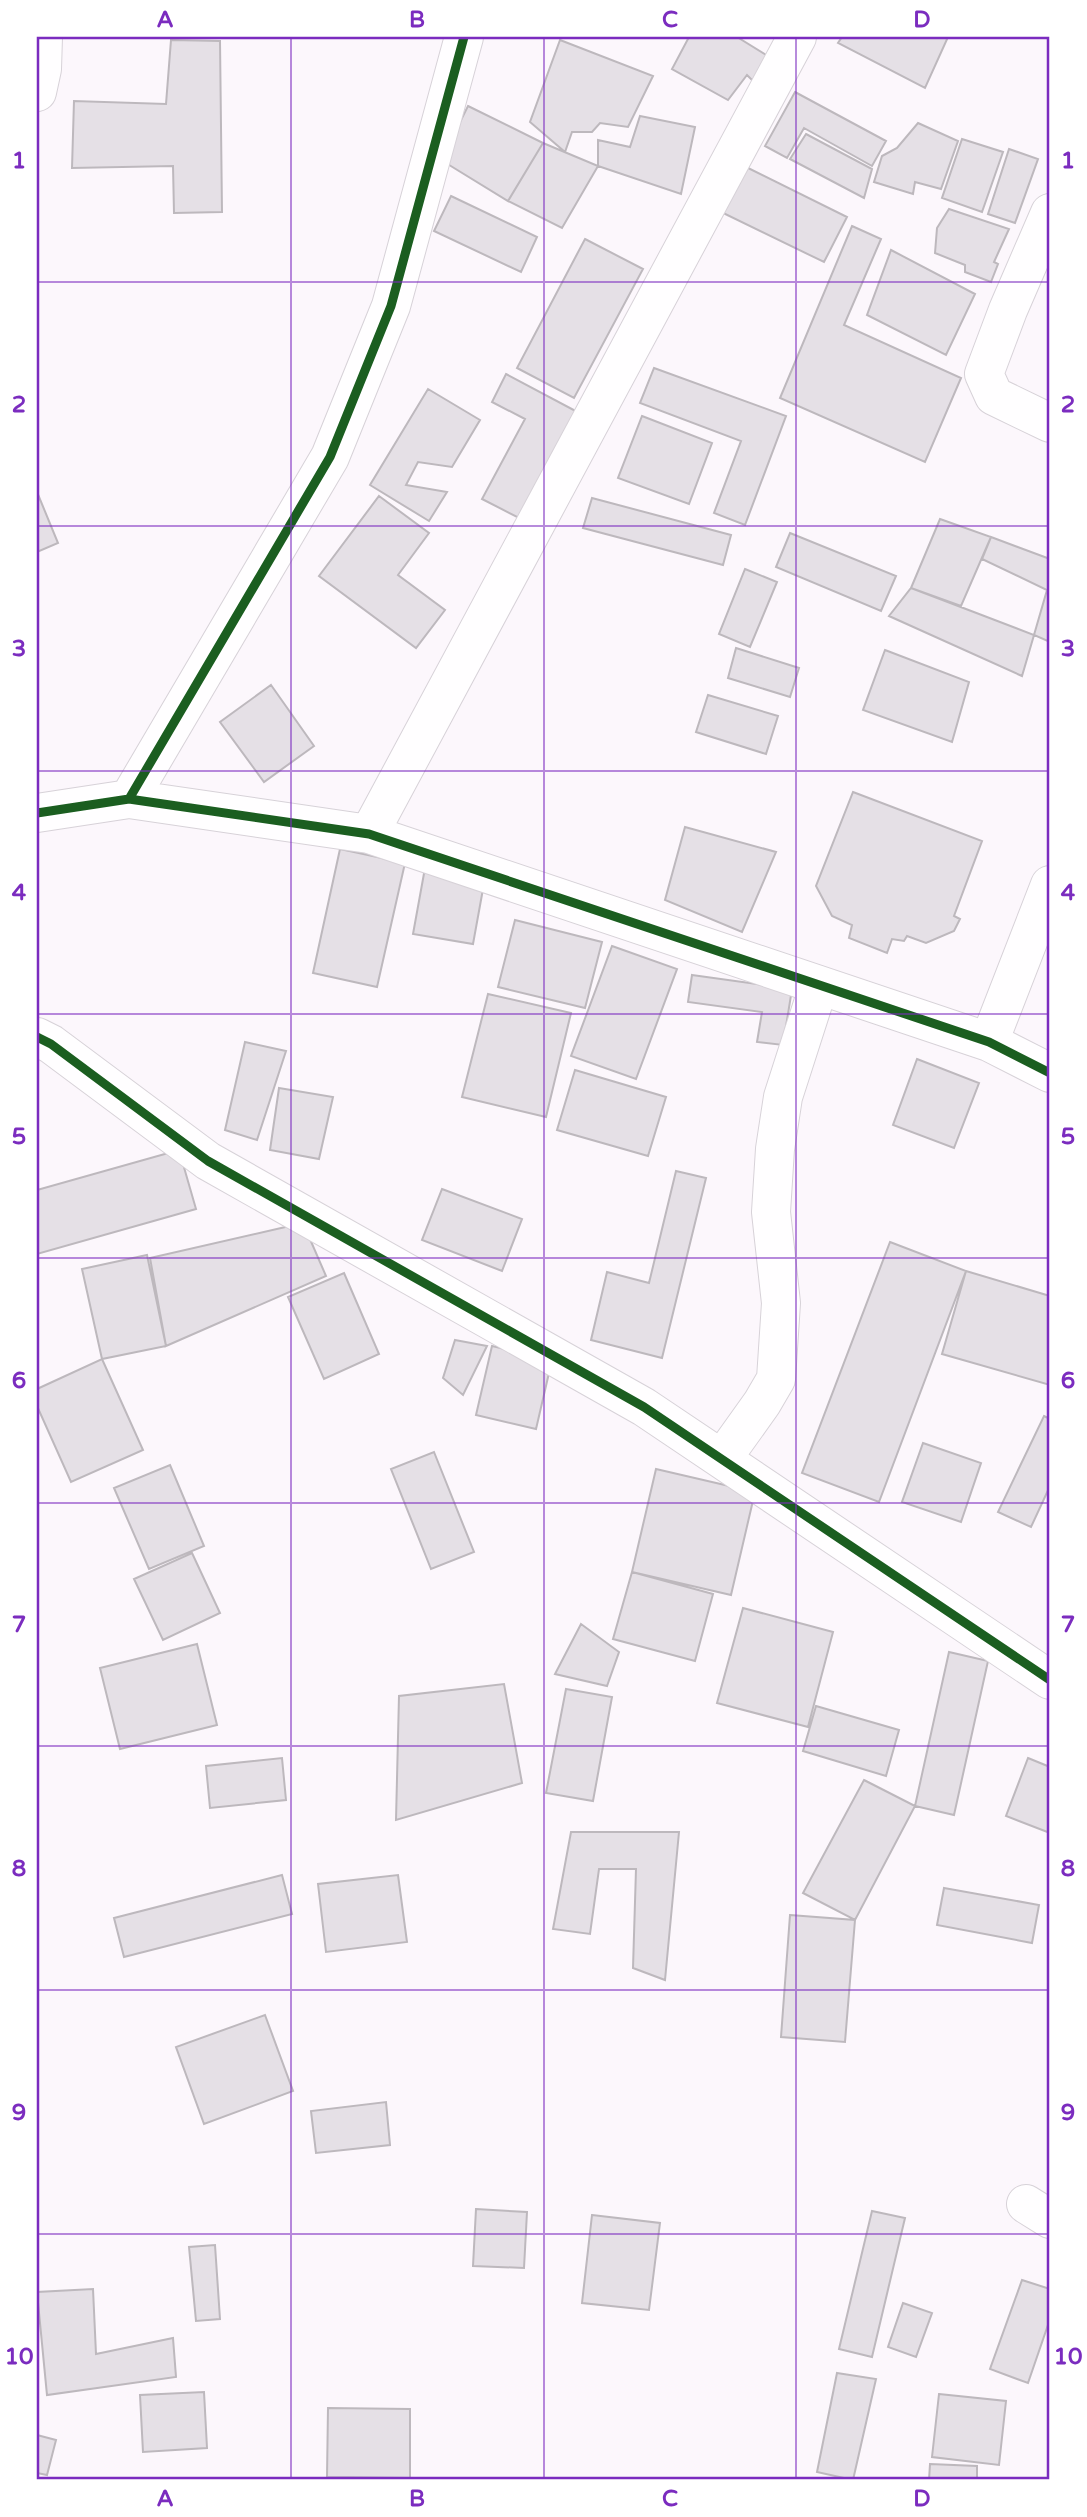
<svg xmlns="http://www.w3.org/2000/svg" width="1087" height="2517" font-family="'Varela Round',sans-serif">
<style>
.building{fill:#e5e0e6;stroke:#bdb8bd;stroke-width:2}
.lines{fill:none;stroke-linecap:round;stroke-linejoin:round}
.minor-casing{stroke:#d7d2d8;stroke-width:40}
.minor{stroke:#fffeff;stroke-width:38}
.cycleway-casing{stroke:#fff;stroke-width:13}
.cycleway{stroke:#1b5e20;stroke-width:9}
.grid{fill:none;stroke:#7b2cbf;stroke-width:2;stroke-opacity:0.55}
.neatline{fill:none;stroke:#7b2cbf;stroke-width:2.5}
.grid-label{font-size:23px;text-anchor:middle;font-weight:bold;fill:#7b2cbf}
</style>
<rect width="100%" height="100%" fill="#fcf7fc"/>
<path class="building" d="M689,37H737L771,58L754,82L747,75L728,100L672,69Z
M842,37L905,38L948,37L925,88L838,43Z
M171,40L220,41L222,212L174,213L173,166L72,168L74,101L166,104Z
M560,40L653,76L628,127L600,123L592,132H572L565,152L530,122Z
M795,92L886,141L872,166L804,128L787,158L765,146Z
M468,106L543,143L508,201L441,160Z
M640,116L695,127L681,194L598,166V140L630,147Z
M918,123L958,141L941,189L915,182L913,194L874,182L882,156L897,148Z
M806,134L872,169L864,198L790,159Z
M962,139L1003,152L982,212L942,198Z
M543,143L598,166L562,228L508,201Z
M1009,149L1038,159L1015,223L988,214Z
M740,164L847,217L824,262L717,210Z
M451,196L537,237L521,272L434,231Z
M949,209L1009,229L994,262L998,264L991,282L965,272V265L935,253L937,228Z
M852,226L881,239L844,325L961,378L925,462L780,398Z
M585,239L643,269L574,398L517,368Z
M891,250L975,294L946,355L867,315Z
M654,368L786,416L745,525L714,513L741,441L640,403Z
M506,374L585,416L529,523L482,499L525,419L492,402Z
M428,389L480,420L452,467L418,462L406,485L447,492L429,521L370,485Z
M642,416L712,443L689,504L618,478Z
M37,492L58,543L37,552Z
M379,496L429,533L398,575L445,610L416,648L319,576Z
M592,498L731,535L723,565L583,528Z
M940,519L991,537L961,606L911,588Z
M790,533L896,576L881,611L776,567Z
M991,537L1050,559V642L1034,635L1047,590L982,559Z
M745,569L777,582L750,647L719,634Z
M911,588L1034,635L1022,676L889,616Z
M736,648L799,668L790,697L728,678Z
M885,650L969,682L952,742L863,710Z
M271,685L314,746L264,782L220,722Z
M708,695L778,716L766,754L696,732Z
M853,792L982,841L954,916L960,919L954,931L926,943L907,936L904,941L892,939L887,953L849,938L852,925L832,916L816,886Z
M685,827L776,852L742,932L665,900Z
M340,849L405,863L377,987L313,973Z
M425,868L485,878L473,944L413,934Z
M515,920L602,942L585,1008L498,987Z
M612,946L677,969L636,1079L571,1056Z
M692,975L792,989L783,1045L757,1042L762,1012L688,1002Z
M488,994L571,1013L546,1117L462,1097Z
M245,1042L286,1051L257,1140L225,1130Z
M917,1059L979,1083L954,1148L893,1125Z
M575,1070L666,1097L648,1156L557,1130Z
M279,1088L333,1097L319,1159L270,1150Z
M179,1150L196,1209L37,1254V1190Z
M676,1171L706,1178L662,1358L591,1340L607,1272L649,1283Z
M442,1189L522,1219L502,1271L422,1240Z
M303,1223L326,1276L166,1346L150,1258Z
M890,1242L966,1271L879,1502L802,1473Z
M147,1255L166,1346L102,1359L82,1269Z
M966,1271L1050,1296V1385L942,1354Z
M344,1273L379,1354L324,1379L288,1297Z
M455,1340L487,1346L463,1395L443,1378Z
M492,1346L552,1360L536,1429L476,1415Z
M102,1359L143,1450L71,1482L37,1406V1389Z
M1044,1416L1050,1419V1486L1031,1527L998,1512Z
M923,1443L981,1463L961,1522L902,1502Z
M434,1452L474,1552L431,1569L391,1469Z
M170,1465L204,1546L149,1569L114,1488Z
M656,1469L755,1492L731,1595L632,1572Z
M192,1553L220,1613L163,1640L134,1579Z
M632,1572L713,1594L695,1661L613,1639Z
M743,1608L833,1632L808,1727L717,1703Z
M581,1624L619,1652L607,1686L555,1674Z
M197,1644L217,1725L120,1749L100,1668Z
M949,1652L988,1661L954,1815L915,1806Z
M504,1684L522,1783L396,1820L399,1696Z
M566,1689L612,1697L593,1801L546,1793Z
M816,1706L899,1730L886,1776L803,1751Z
M282,1758L286,1800L210,1808L206,1766Z
M1028,1758L1050,1767V1833L1006,1816Z
M864,1780L915,1806L855,1920L803,1893Z
M571,1832H679L665,1980L633,1968L636,1869H599L590,1934L553,1929Z
M282,1875L292,1914L124,1957L114,1918Z
M398,1875L407,1942L326,1952L318,1884Z
M944,1888L1039,1905L1032,1943L937,1925Z
M790,1915L855,1920L845,2042L781,2037Z
M265,2015L293,2091L204,2124L176,2047Z
M386,2102L390,2145L316,2153L311,2111Z
M476,2209L527,2212L524,2268L473,2266Z
M872,2211L905,2218L872,2357L839,2349Z
M592,2215L660,2223L649,2310L582,2303Z
M215,2245L220,2319L196,2321L189,2247Z
M1022,2280L1050,2289V2319L1028,2383L990,2369Z
M93,2289L96,2354L173,2338L176,2377L47,2395L37,2292Z
M903,2303L932,2313L916,2357L888,2347Z
M837,2373L876,2379L853,2480L817,2472Z
M204,2392L207,2448L143,2452L140,2395Z
M939,2394L1006,2401L999,2465L932,2457Z
M328,2408L410,2409V2478L327,2477Z
M37,2435L56,2440L47,2475L37,2473Z
M930,2464L977,2466V2480H929Z"/>
<g class="lines">
<defs>
<path id="minor" d="M37,92L42,69L43,37
M1050,213L1008,310L984,374L994,396L1050,423
M129,799L369,834L989,1042L1050,1073
M37,813L129,799L330,457L391,306L464,37
M369,834L797,37
M37,1037L51,1044L208,1161L644,1407L1050,1680
M989,1042L1050,885
M722,1459L762,1403L776,1379L781,1303L771,1212L775,1149L783,1097L819,985
M1026,2204L1050,2219"/>
</defs>
<use href="#minor" class="minor-casing"/>
<use href="#minor" class="minor"/>
<defs>
<path id="cycleway" d="M129,799L369,834L989,1042L1050,1073
M37,813L129,799L330,457L391,306L464,37
M37,1037L51,1044L208,1161L644,1407L1050,1680"/>
</defs>
<use href="#cycleway" class="cycleway-casing"/>
<use href="#cycleway" class="cycleway"/>
</g>
<path class="grid" d="M291,37V2480M544,37V2480M796,37V2480M37,282H1050M37,526H1050M37,771H1050M37,1014H1050M37,1258H1050M37,1503H1050M37,1746H1050M37,1990H1050M37,2234H1050"/>
<rect width="1087" height="2517" fill="none" stroke="#ffffff" stroke-width="77"/>
<rect x="38" y="38" width="1010" height="2440" class="neatline"/>
<g class="grid-label">
<text x="165" y="27">A</text>
<text x="417" y="27">B</text>
<text x="670" y="27">C</text>
<text x="922" y="27">D</text>
<text x="19" y="168">1</text>
<text x="1068" y="168">1</text>
<text x="19" y="412">2</text>
<text x="1068" y="412">2</text>
<text x="19" y="656">3</text>
<text x="1068" y="656">3</text>
<text x="19" y="900">4</text>
<text x="1068" y="900">4</text>
<text x="19" y="1144">5</text>
<text x="1068" y="1144">5</text>
<text x="19" y="1388">6</text>
<text x="1068" y="1388">6</text>
<text x="19" y="1632">7</text>
<text x="1068" y="1632">7</text>
<text x="19" y="1876">8</text>
<text x="1068" y="1876">8</text>
<text x="19" y="2120">9</text>
<text x="1068" y="2120">9</text>
<text x="19" y="2364">10</text>
<text x="1068" y="2364">10</text>
<text x="165" y="2506">A</text>
<text x="417" y="2506">B</text>
<text x="670" y="2506">C</text>
<text x="922" y="2506">D</text>
</g>
</svg>
